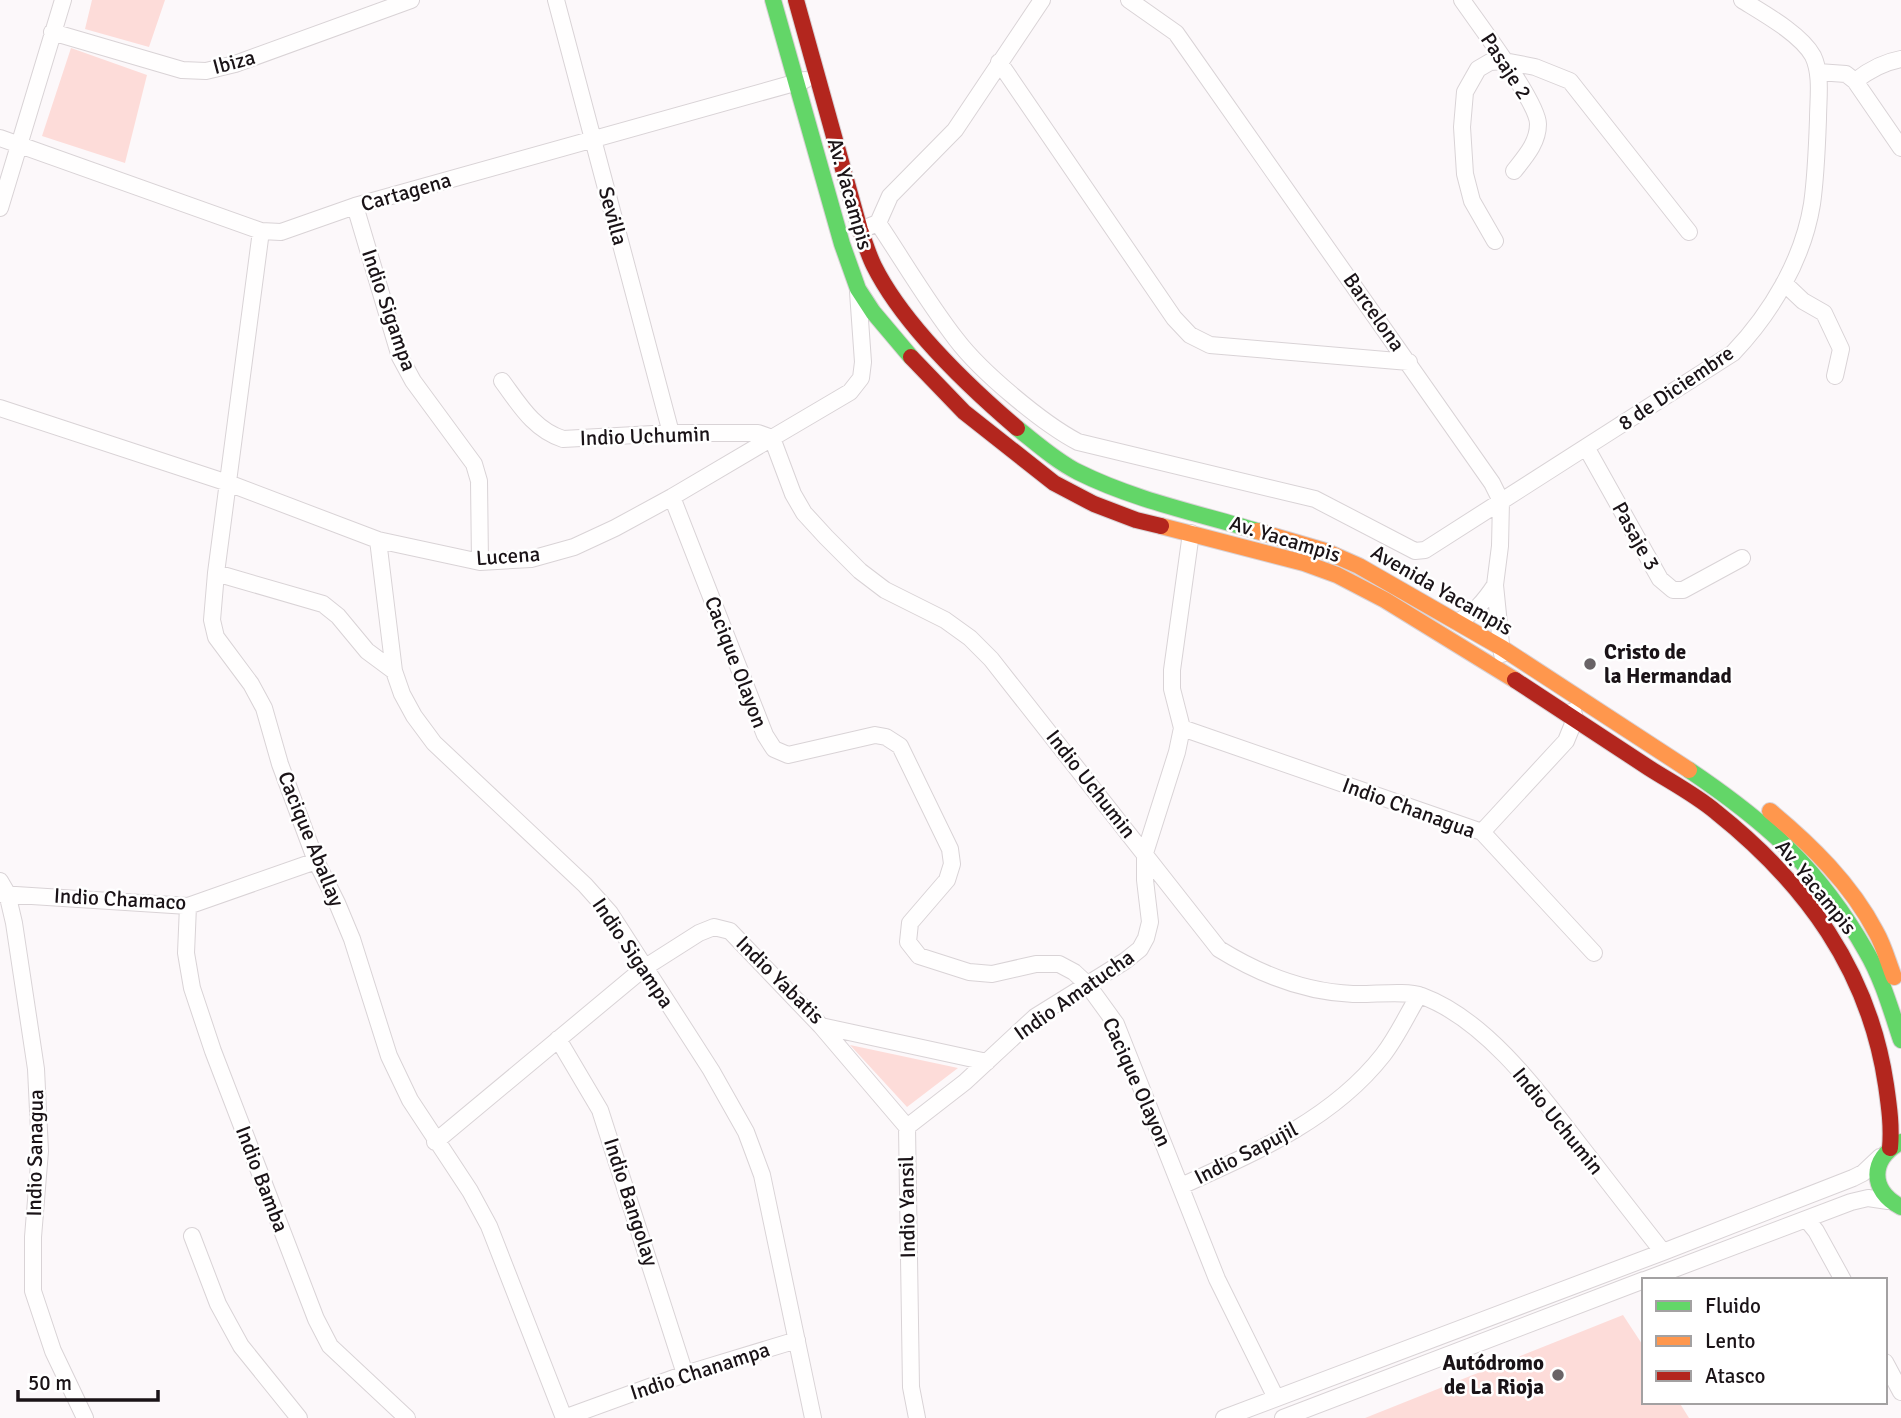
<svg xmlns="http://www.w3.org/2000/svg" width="1901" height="1418" font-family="Signika,sans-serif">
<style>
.green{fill:#fddcd9}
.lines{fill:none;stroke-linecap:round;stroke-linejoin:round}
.street-casing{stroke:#d9d3d6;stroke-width:18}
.fast-casing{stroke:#d9d3d6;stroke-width:18}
.slow-casing{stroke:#d9d3d6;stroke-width:18}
.jam-casing{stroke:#d9d3d6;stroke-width:18}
.street{stroke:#fffefe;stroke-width:16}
.fast{stroke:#63d668;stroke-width:16}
.slow{stroke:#ff974d;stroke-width:16}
.jam{stroke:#b3261e;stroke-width:16}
.poi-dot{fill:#696366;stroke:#fff;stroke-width:2.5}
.labels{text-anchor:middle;stroke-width:5;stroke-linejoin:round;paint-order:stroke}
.street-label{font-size:21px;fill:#1a1317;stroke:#fff}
.poi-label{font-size:21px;font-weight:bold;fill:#1a1317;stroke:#fff;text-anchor:start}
</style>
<rect width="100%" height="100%" fill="#fcf8fa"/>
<path class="green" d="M92,0H165L149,47L85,29Z
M71,48L147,75L125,163L42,136Z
M850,1045L958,1068L907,1107Z
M1623,1315L1644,1347V1402H1679L1689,1418H1365Z"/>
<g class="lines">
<defs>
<path id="street" d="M556,0L671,433
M1129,0L1176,33L1492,483L1501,501L1500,546L1495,585L1502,654
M1462,0C1477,22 1538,102 1538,124C1538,143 1525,157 1514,171
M52,32L182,70L206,71L235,64L411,0
M999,62L1174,318L1190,335L1210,345L1409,362
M1818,72L1846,74L1855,81L1901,148
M1855,81C1869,70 1884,62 1901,59
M0,138L261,231L281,232L355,206L805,80
M355,206L400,357L413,381L474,464L479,481L480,562
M0,208L63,0
M878,223L890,196L955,130L1042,0
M860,230L878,223C904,262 928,303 956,339C981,372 1042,423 1078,442L1315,499L1415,551L1425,550L1733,353C1771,313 1803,260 1812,204C1816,176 1817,147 1818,119C1818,99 1822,75 1813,56C1801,34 1763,13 1742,0
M261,231L216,573L212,620L216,637L251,684L264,708L280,764L316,861L337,903L352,939L389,1056L410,1100L470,1191L489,1226L564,1418
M1495,241L1472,201L1465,174L1462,127L1465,92L1478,69L1490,62L1504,61L1535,67L1570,81L1689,232
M1784,283L1803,301L1824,313L1841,349L1835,376
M502,381C519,404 534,430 563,439L671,433H758L772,438L793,494L804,513L826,537L860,571L885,590L945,620L970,638L991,659L1219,949C1261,975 1304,992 1353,994C1373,995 1405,990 1422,996C1487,1020 1541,1095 1582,1148C1609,1183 1636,1218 1663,1252
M0,408L228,483L378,540L480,562L531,559L574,547L615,528L672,497L850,392L861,378L863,362L858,292
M1586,447L1660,579L1673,590H1683L1742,558
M672,497L765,735L774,749L788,755L875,735L886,737L900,746L950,849L952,864L947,880L910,923L908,942L919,956L969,972L992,974L1036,964H1059L1074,972L1087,984L1116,1024L1217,1279L1276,1398
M378,540L394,671L402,694L414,716L434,743L585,885L610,913L711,1070L746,1132L762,1175L813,1418
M216,573L323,604L338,616L367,651L394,671
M1457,622C1474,613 1484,602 1495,585
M1182,728L1482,832L1594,953
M1482,832L1566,741L1575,719L1573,711
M0,881L7,893L14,923L36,1069L40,1151L33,1237V1291L53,1351L85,1418
M0,894L188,906L316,861
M188,906L186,953L192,988L213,1051L316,1319L330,1346L407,1418
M821,1026L987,1062
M558,1039L600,1110L685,1374
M907,1127L965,1082L1035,1017L1125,961L1140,949L1146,938L1150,922L1145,880V853L1177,752L1182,728L1172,689V670L1191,533
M435,1142L644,968L699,933L714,927L730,931L821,1026L907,1127L911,1387L917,1418
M1181,1186C1254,1153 1332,1120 1383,1055C1397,1037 1407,1015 1419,995
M1807,1220L1816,1231L1843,1280
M192,1236L218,1304L241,1346L299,1418
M1645,1280L1851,1202L1868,1198L1888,1201
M1885,1362L1901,1392
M564,1418L685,1374L797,1340
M1224,1418L1663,1252L1853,1178L1863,1173L1880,1157
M1283,1418L1644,1280"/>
<path id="fast" d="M773,0L842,244L858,289L873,312L911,357
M1017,428C1036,443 1056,461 1078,472C1134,500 1197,513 1257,531
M1689,770C1766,822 1819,868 1866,951C1882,978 1891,1010 1901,1040
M1901,1142C1870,1159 1869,1190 1901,1207"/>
<path id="slow" d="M1161,526L1304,563L1337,575L1385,600L1515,680
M1257,531L1325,551L1359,566L1502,648L1689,770
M1770,811C1811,845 1851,884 1876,932C1884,946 1888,962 1894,977"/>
<path id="jam" d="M796,0L860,230C865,242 868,254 874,266C903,324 968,386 1017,428
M911,357L964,412L1054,483L1094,504L1136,520L1161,526
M1515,680C1560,710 1605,739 1649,768C1671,782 1696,795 1716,812C1805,883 1869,970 1886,1085C1889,1106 1892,1126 1890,1148"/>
</defs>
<use href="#street" class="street-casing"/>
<use href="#fast" class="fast-casing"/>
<use href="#slow" class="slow-casing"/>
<use href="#jam" class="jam-casing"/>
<use href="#street" class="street"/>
<use href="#fast" class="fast"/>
<use href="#slow" class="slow"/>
<use href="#jam" class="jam"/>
</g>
<g class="poi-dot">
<circle cx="1590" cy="664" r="7"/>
<circle cx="1558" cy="1375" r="7"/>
</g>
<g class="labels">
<g class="street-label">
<text transform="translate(234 62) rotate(-15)" y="7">Ibiza</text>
<text transform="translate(1506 66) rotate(57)" y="7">Pasaje 2</text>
<text transform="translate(406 192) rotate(-16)" y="7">Cartagena</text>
<text transform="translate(850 194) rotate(74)" y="7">Av. Yacampis</text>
<text transform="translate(613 216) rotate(75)" y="7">Sevilla</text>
<text transform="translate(389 310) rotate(71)" y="7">Indio Sigampa</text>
<text transform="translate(1374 312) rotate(55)" y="7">Barcelona</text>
<text transform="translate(1676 388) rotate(-34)" y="7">8 de Diciembre</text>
<text transform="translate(645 436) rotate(-2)" y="7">Indio Uchumin</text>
<text transform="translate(1636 536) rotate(61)" y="7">Pasaje 3</text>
<text transform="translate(1285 539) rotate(17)" y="7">Av. Yacampis</text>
<text transform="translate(508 556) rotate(-4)" y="7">Lucena</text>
<text transform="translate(1442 590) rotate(30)" y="7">Avenida Yacampis</text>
<text transform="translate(736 662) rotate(69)" y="7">Cacique Olayon</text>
<text transform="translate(1091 784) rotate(52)" y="7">Indio Uchumin</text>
<text transform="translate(1409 808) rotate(20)" y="7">Indio Chanagua</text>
<text transform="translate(311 839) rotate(68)" y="7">Cacique Aballay</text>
<text transform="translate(1816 887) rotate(51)" y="7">Av. Yacampis</text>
<text transform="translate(120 899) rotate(3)" y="7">Indio Chamaco</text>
<text transform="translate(633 953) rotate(56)" y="7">Indio Sigampa</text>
<text transform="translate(780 980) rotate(45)" y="7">Indio Yabatis</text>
<text transform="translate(1074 995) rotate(-35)" y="7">Indio Amatucha</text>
<text transform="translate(1137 1082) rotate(66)" y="7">Cacique Olayon</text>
<text transform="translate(1558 1121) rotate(51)" y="7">Indio Uchumin</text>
<text transform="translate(35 1153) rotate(-89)" y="7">Indio Sanagua</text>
<text transform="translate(1246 1153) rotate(-27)" y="7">Indio Sapujil</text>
<text transform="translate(262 1179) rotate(69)" y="7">Indio Bamba</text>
<text transform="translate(631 1202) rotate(72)" y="7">Indio Bangolay</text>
<text transform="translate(907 1207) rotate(-91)" y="7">Indio Yansil</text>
<text transform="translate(700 1371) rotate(-18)" y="7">Indio Chanampa</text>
</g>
<g class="poi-label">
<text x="1604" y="659">Cristo de<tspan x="1604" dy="24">la Hermandad</tspan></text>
<text x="1544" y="1370" text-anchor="end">Autódromo<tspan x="1544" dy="24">de La Rioja</tspan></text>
</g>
</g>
<rect x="1642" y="1278" width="245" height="126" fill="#ffffff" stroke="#a3a1a2" stroke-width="2"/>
<rect x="1656" y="1301" width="35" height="10" fill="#63d668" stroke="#a3a1a2" stroke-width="2"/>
<text x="1705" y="1313" font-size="21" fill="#1a1317">Fluido</text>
<rect x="1656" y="1336" width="35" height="10" fill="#ff974d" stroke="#a3a1a2" stroke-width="2"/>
<text x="1705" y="1348" font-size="21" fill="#1a1317">Lento</text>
<rect x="1656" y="1371" width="35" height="10" fill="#b3261e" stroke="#a3a1a2" stroke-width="2"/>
<text x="1705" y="1383" font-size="21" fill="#1a1317">Atasco</text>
<path d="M18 1390v10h140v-10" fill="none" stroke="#1a1317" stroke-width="3.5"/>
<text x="28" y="1390" font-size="21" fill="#1a1317" stroke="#ffffff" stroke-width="5" paint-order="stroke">50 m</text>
</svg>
